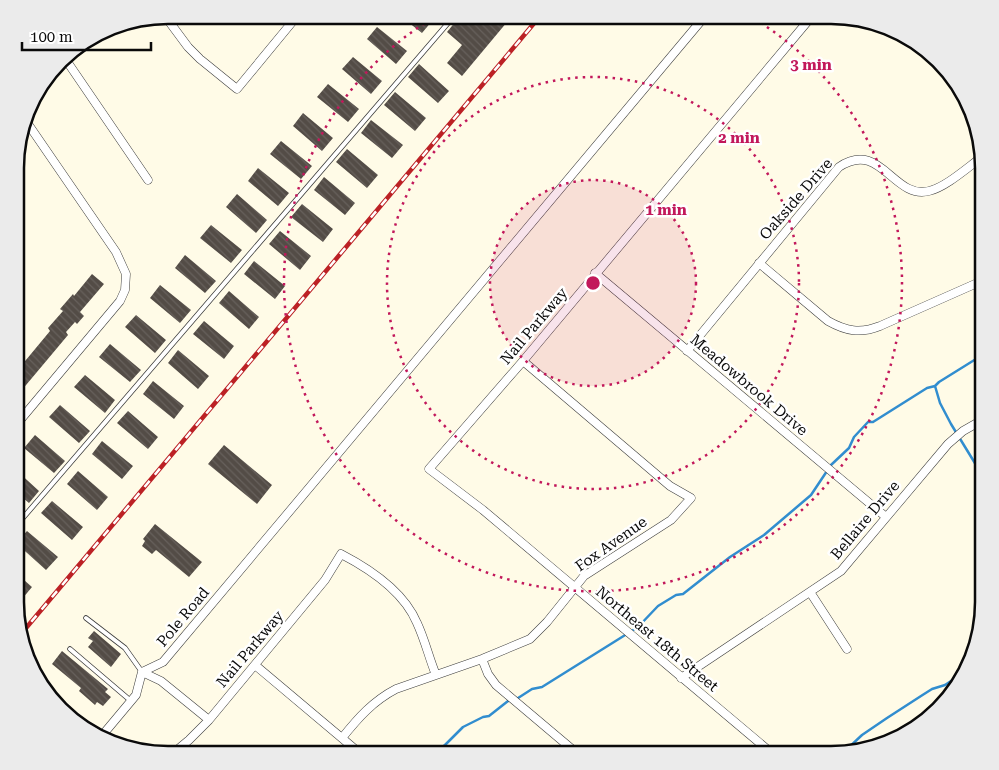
<svg xmlns="http://www.w3.org/2000/svg" width="999" height="770" font-family="'Roboto Serif',serif">
<style>
.lines{fill:none;stroke-linecap:round;stroke-linejoin:round}
.stream{stroke:#318dcf;stroke-width:2.5}
.building{fill:url(#building-back-hatch)}
.service-casing{stroke:#3d3d3d;stroke-width:5.5}
.minor-casing{stroke:#3d3d3d;stroke-width:9}
.service{stroke:#fff;stroke-width:4}
.minor{stroke:#fff;stroke-width:8}
.rail-casing{stroke:#bc2125;stroke-width:4.5}
.rail{stroke:#fff;stroke-width:2.5;stroke-dasharray:8;stroke-linecap:butt}
.ring{fill:none;stroke:#c2185b;stroke-width:2.5;stroke-dasharray:2.5 5}
.labels{text-anchor:middle;stroke-width:5;stroke-linejoin:round;paint-order:stroke}
.street-label{font-size:15px;fill:#0a0a0a;stroke:#fff}
.rim{fill:none;stroke:#0a0a0a;stroke-width:2.5}
.centre{fill:#c2185b;stroke:#fff;stroke-width:2.5}
.ring-label{font-size:15px;text-anchor:middle;font-weight:bold;fill:#c2185b;stroke:#fff;stroke-width:5;stroke-linejoin:round;paint-order:stroke}
</style>
<defs>
<pattern id="building-back-hatch" width="6" height="6" patternUnits="userSpaceOnUse" patternTransform="scale(1.25)"><rect width="6" height="6" fill="#534c46"/><path d="M-1 5l2 2M0 0l6 6M5-1l2 2" fill="none" stroke="#67615c"/></pattern>
</defs>
<rect width="100%" height="100%" fill="#fffbe7"/>
<g class="lines">
<path class="stream" d="M935,386L940,403L951,424L984,478
M844,752L862,735L887,718L921,696L932,689L945,685L966,671
M429,755L445,745L463,727L483,717L489,716L508,701L515,700L532,689L542,687L638,627L658,606L676,595L683,594L730,557L764,535L811,495L831,465L849,448L854,437L868,422H873L927,388L935,386L939,382L984,354"/>
</g>
<path class="building" d="M399,15H425L432,21L422,33Z
M461,15H513L462,76L447,63L462,45L447,32Z
M377,27L407,51L396,64L367,39Z
M353,57L382,81L371,94L342,69Z
M419,64L449,91L438,103L408,77Z
M328,84L359,109L348,122L317,97Z
M395,92L426,118L415,131L384,105Z
M303,113L333,138L322,151L293,126Z
M371,120L403,145L392,158L361,133Z
M281,141L312,166L301,179L270,154Z
M347,149L378,175L367,188L336,162Z
M258,168L289,193L278,206L248,181Z
M324,177L355,203L345,215L314,190Z
M237,194L267,220L256,233L226,207Z
M302,204L333,229L323,242L291,217Z
M211,225L242,250L231,263L200,238Z
M280,231L311,256L300,270L269,244Z
M185,255L216,281L205,293L175,268Z
M254,261L285,286L275,299L244,274Z
M92,274L104,284L80,312L84,316L77,324L75,322L66,332L68,335L16,397V372L50,331L48,328L63,311L60,309L73,294L74,296Z
M160,285L191,310L180,323L150,298Z
M229,291L259,317L249,329L219,303Z
M136,315L166,340L155,353L125,327Z
M204,321L234,346L224,359L193,334Z
M110,344L141,370L130,382L99,357Z
M178,350L209,376L198,389L168,363Z
M85,375L115,400L105,413L74,387Z
M153,381L184,406L174,419L143,394Z
M60,405L90,431L79,443L49,417Z
M128,411L158,437L148,449L117,423Z
M35,435L65,461L54,473L24,448Z
M102,441L133,466L122,479L92,454Z
M224,445L272,485L257,504L208,464Z
M16,470L39,491L29,503L16,492Z
M78,471L108,497L97,510L67,484Z
M52,501L83,527L72,540L41,513Z
M155,524L202,562L189,577L156,550L152,554L142,546L145,541L143,539Z
M27,531L58,557L46,570L16,543Z
M15,572L32,587L22,599L15,594Z
M94,631L121,654L111,667L88,647L93,641L88,638Z
M62,651L108,689L105,692L111,697L103,706L97,702L95,705L79,691L81,688L52,664Z
M52,692L88,722L84,727L67,717L50,694Z"/>
<g class="lines">
<defs>
<path id="service" d="M16,526L455,15
M86,618L125,648L142,672
M70,649L131,701"/>
<path id="minor" d="M165,16L188,47L200,59L237,89L298,15
M64,57L148,180
M759,263L828,321C846,331 860,334 880,326L984,280
M595,273L886,517
M687,351L839,167C881,139 893,200 929,191C946,187 968,167 982,157
M16,425L120,301L125,290L126,274L116,252L26,121
M810,592L847,649
M482,659L488,674L496,685L579,755
M255,665L362,755
M142,672L161,681L209,720
M681,678L841,571L948,444L963,431L984,419
M100,738L136,695L142,672L163,662L706,15
M342,738C358,718 373,701 396,689L482,659L530,639L547,622L584,576L671,520L691,498L670,486L523,361
M171,755L189,740L209,720L325,580L341,554C370,569 404,592 417,623C425,640 429,658 436,675
M774,755L483,510L429,469L523,361L813,15"/>
</defs>
<use href="#service" class="service-casing"/>
<use href="#minor" class="minor-casing"/>
<use href="#service" class="service"/>
<use href="#minor" class="minor"/>
<defs>
<path id="rail" d="M21,634L541,15"/>
</defs>
<use href="#rail" class="rail-casing"/>
<use href="#rail" class="rail"/>
</g>
<circle cx="593" cy="283" r="103" fill="#c2185b" fill-opacity=".12"/>
<g class="ring">
<circle cx="593" cy="283" r="103"/>
<circle cx="593" cy="283" r="206"/>
<path d="M748 15A309 309 0 1 1 438 15"/>
</g>
<g class="labels">
<g class="street-label">
<text transform="translate(796 199) rotate(-49)" y="5">Oakside Drive</text>
<text transform="translate(534 326) rotate(-50)" y="5">Nail Parkway</text>
<text transform="translate(749 385) rotate(40)" y="5">Meadowbrook Drive</text>
<text transform="translate(865 520) rotate(-50)" y="5">Bellaire Drive</text>
<text transform="translate(611 544) rotate(-35)" y="5">Fox Avenue</text>
<text transform="translate(183 617) rotate(-50)" y="5">Pole Road</text>
<text transform="translate(657 639) rotate(40)" y="5">Northeast 18th Street</text>
<text transform="translate(250 649) rotate(-50)" y="5">Nail Parkway</text>
</g>
</g>
<path d="M0 0H999V770H0ZM168 24H831A144 144 0 0 1 975 168V602A144 144 0 0 1 831 746H168A144 144 0 0 1 24 602V168A144 144 0 0 1 168 24Z" fill="#ebebeb" fill-rule="evenodd"/>
<path class="rim" d="M168 24H831A144 144 0 0 1 975 168V602A144 144 0 0 1 831 746H168A144 144 0 0 1 24 602V168A144 144 0 0 1 168 24Z"/>
<circle cx="593" cy="283" r="8" class="centre"/>
<g class="ring-label">
<text x="811" y="70">3 min</text>
<text x="739" y="143">2 min</text>
<text x="666" y="215">1 min</text>
</g>
<path d="M22 42v8h129v-8" fill="none" stroke="#0a0a0a" stroke-width="2.5"/>
<text x="30" y="42" font-size="15" fill="#0a0a0a" stroke="#ffffff" stroke-width="4" paint-order="stroke">100 m</text>
</svg>
